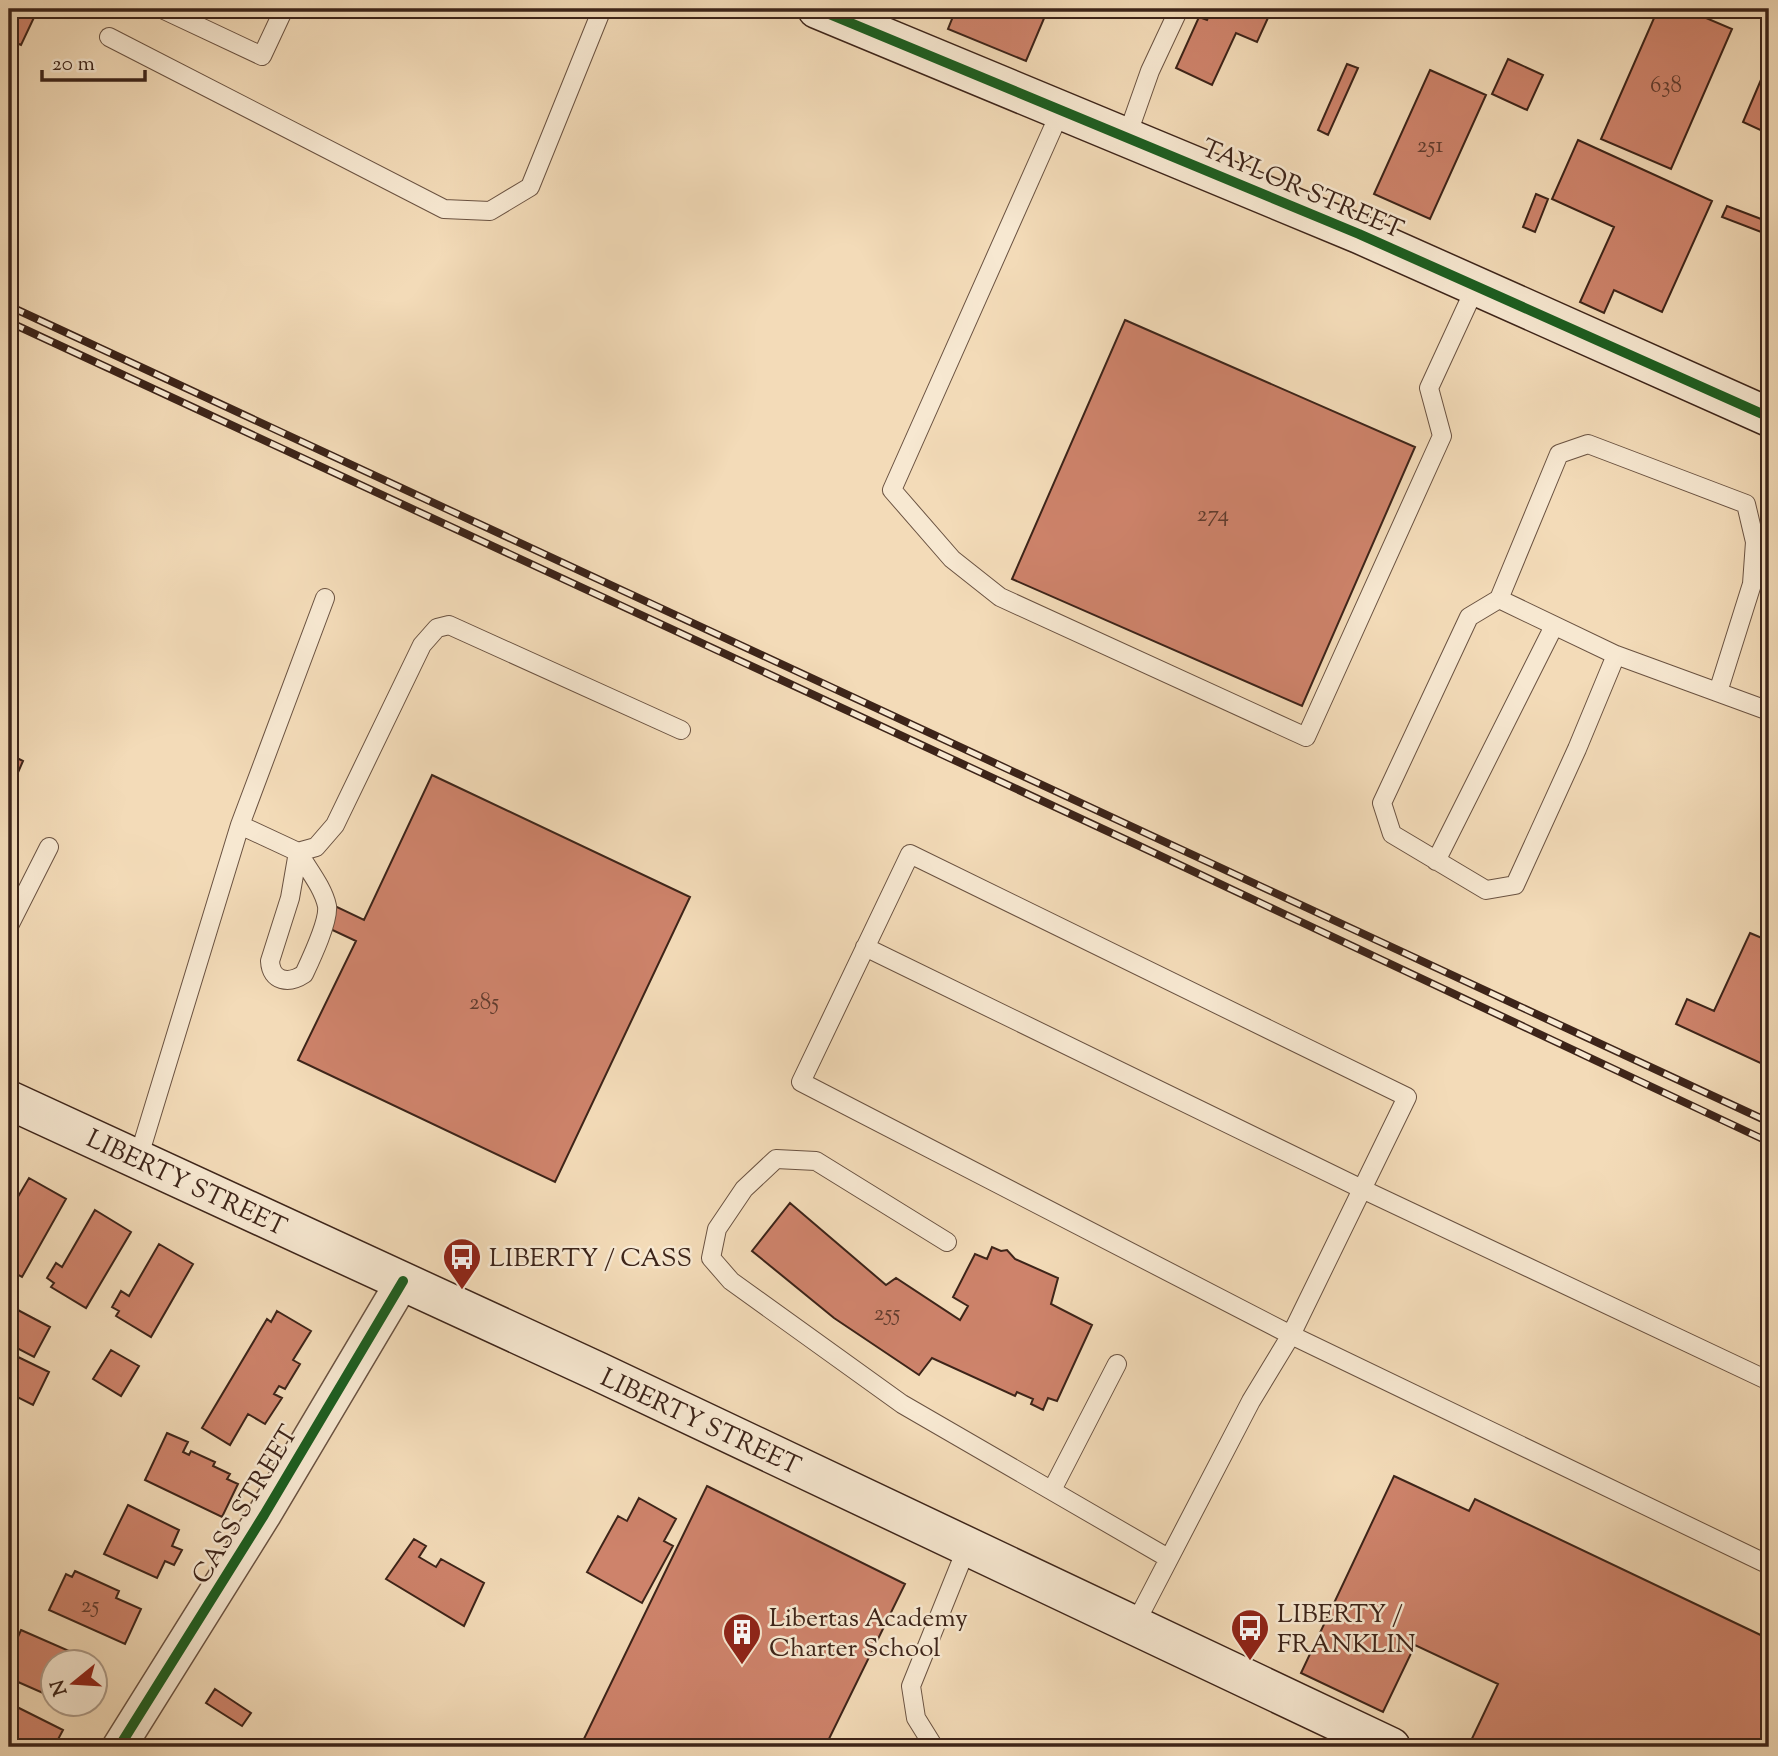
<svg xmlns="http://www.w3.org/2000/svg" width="1778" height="1756" font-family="'Sorts Mill Goudy',serif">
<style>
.building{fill:#ce836b;stroke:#3d2419;stroke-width:2}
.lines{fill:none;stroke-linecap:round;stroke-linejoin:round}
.lane-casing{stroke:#6a5241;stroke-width:20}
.street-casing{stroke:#6a5241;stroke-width:36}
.secondary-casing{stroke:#3d2419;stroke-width:41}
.lane{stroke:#f7e8d1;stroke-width:18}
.street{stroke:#f7e8d1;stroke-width:33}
.secondary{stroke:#f7e8d1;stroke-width:38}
.rail-casing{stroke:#3d2419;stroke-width:8}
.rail{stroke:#f7e8d1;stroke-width:5;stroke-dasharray:16;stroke-linecap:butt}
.cycleway-casing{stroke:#f7e8d1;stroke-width:15}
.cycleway{stroke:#1b5e20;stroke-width:10}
.labels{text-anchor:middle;stroke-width:5;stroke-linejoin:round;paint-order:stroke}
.number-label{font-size:23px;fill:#613c2e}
.street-label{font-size:26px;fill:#3d2419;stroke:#f7e8d1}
.poi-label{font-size:26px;fill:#3d2419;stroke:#f7e8d1;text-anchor:start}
</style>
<rect width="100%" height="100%" fill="#f3dbb8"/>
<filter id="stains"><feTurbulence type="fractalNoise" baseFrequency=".00286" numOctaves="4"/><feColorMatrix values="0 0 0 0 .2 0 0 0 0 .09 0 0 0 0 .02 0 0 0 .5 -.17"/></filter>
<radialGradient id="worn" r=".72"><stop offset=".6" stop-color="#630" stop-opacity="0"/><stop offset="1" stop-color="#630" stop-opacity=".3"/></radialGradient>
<path class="building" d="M9,9H38L21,45L9,40Z
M956,9H1048L1026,61L948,29Z
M1212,9H1272L1257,42L1236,33L1212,85L1176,68L1199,17L1207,20Z
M1658,9H1685L1732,29L1671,169L1601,139Z
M1508,59L1543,75L1527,110L1492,94Z
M1769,61V134L1743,122Z
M1347,64L1358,68L1328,135L1318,130Z
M1430,70L1486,95L1430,219L1374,194Z
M1578,140L1712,201L1662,312L1614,290L1604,313L1580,302L1614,227L1552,199Z
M1536,194L1548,199L1535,232L1523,227Z
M1727,206L1769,222V235L1722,217Z
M1125,320L1415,447L1302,706L1012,579Z
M9,754L23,761L9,793Z
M432,775L690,897L555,1182L298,1060L356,941L326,927L335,906L364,920Z
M1750,933L1769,941V1067L1676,1024L1687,999L1714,1011Z
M29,1178L66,1199L22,1277L9,1270V1212Z
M790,1203L886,1285L896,1278L960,1320L968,1306L953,1297L975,1254L987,1259L992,1247L1001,1251L1007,1250L1015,1259L1058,1278L1051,1304L1092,1325L1057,1401L1048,1398L1043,1410L1031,1404L1033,1399L1017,1392L1015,1396L932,1358L919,1375L834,1318L752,1251Z
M95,1210L131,1232L86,1308L51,1287L54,1283L47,1278L56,1263L62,1267Z
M159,1244L193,1264L151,1337L116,1316L119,1311L112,1307L121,1291L129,1296Z
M14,1308L50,1327L34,1357L9,1344V1319Z
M277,1311L311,1331L293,1360L300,1364L285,1389L279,1386L274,1394L282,1398L265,1424L248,1414L230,1445L202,1428L267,1319L271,1322Z
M111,1350L139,1366L121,1396L93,1379Z
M16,1356L49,1372L33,1405L9,1393V1371Z
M167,1433L188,1442L183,1452L189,1455L191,1451L215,1462L213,1466L230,1474L227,1479L238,1484L222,1517L145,1480Z
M1394,1476L1469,1511L1475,1499L1769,1639V1747H1468L1498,1684L1415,1645L1383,1712L1301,1673Z
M707,1486L905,1584L825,1747H580Z
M639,1498L676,1519L664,1541L673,1546L642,1603L587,1572L618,1516L627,1521Z
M128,1505L179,1530L172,1546L182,1550L174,1565L165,1561L157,1578L104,1554Z
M414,1539L426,1546L419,1557L436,1567L441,1559L484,1583L464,1626L386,1579Z
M75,1571L119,1591L116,1598L141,1609L125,1644L49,1610L66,1574L72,1577Z
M21,1630L76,1654L73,1662H52V1697L9,1678V1657Z
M215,1689L251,1713L242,1726L206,1703Z
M9,1703L63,1730L54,1747H9Z"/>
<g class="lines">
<defs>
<path id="lane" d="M162,9L262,56L284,9
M109,37L444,209L490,211L530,187L602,9
M1061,110L892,490L952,559L1000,597L1306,737L1442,436L1429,388L1476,286
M1126,139L1150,71L1179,9
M1499,599L1616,655L1769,711
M1616,655L1577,749L1515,885L1486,890L1392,834L1382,803L1469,617L1499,599L1559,454L1588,444L1746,504L1755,542L1752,584L1718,692
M240,825L298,852L316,847L335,825L422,645L437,628L449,625L681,730
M298,852C307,868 323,887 327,906C329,921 311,959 304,974C289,984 271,982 270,961L290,898Z
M1436,861L1554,626
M9,926L49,847
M865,947L1362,1189L1769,1381
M138,1159L240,825L325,598
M947,1242L816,1161L776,1159L744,1189L717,1229L711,1258L731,1281L902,1404L1168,1558
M1052,1490L1117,1364
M1134,1626L1251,1401L1291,1335L1407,1097L910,854L801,1082L1291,1335L1769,1565
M934,1747L916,1718L911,1686L967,1547"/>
<path id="street" d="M119,1747L264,1515L403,1281"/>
<path id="secondary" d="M817,9L1359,234L1769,417
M9,1100L597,1371L1391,1747"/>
</defs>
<use href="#lane" class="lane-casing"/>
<use href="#street" class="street-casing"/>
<use href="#secondary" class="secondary-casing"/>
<use href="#lane" class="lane"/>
<use href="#street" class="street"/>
<use href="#secondary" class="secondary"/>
<defs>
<path id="rail" d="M9,306L1769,1122
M9,322L1133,843L1769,1142"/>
</defs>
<use href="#rail" class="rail-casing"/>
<use href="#rail" class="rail"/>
<defs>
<path id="cycleway" d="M817,9L1359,234L1769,417
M119,1747L264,1515L403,1281"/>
</defs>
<use href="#cycleway" class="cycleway-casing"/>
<use href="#cycleway" class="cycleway"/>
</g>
<defs>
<symbol id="bus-pin" viewBox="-11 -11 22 30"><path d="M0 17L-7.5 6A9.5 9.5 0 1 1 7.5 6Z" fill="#8f2418" stroke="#f7e8d1"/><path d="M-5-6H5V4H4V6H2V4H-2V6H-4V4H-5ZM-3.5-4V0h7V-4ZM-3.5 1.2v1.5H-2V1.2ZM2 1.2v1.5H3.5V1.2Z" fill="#fff"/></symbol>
<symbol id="building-pin" viewBox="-11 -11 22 30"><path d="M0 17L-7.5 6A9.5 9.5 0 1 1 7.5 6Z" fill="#8f2418" stroke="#f7e8d1"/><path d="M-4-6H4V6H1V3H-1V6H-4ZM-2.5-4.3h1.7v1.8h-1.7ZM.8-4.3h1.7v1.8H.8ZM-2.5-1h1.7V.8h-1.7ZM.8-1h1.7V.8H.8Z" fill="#fff"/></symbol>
</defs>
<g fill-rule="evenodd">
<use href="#bus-pin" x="440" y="1235" width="44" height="60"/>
<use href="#bus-pin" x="1228" y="1606" width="44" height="60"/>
<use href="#building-pin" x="720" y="1610" width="44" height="60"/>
</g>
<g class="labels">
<g class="number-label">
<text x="1666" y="92">638</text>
<text x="1430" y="152">251</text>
<text x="1213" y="521">274</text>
<text x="484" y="1009">285</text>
<text x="887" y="1320">255</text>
<text x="90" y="1612">25</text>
</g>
<g class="street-label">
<text transform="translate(1303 188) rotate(23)" y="9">TAYLOR STREET</text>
<text transform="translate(187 1182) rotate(25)" y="9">LIBERTY STREET</text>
<text transform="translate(701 1421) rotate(25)" y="9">LIBERTY STREET</text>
<text transform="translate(244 1504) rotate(-59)" y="9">CASS STREET</text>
</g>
<g class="poi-label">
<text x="489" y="1266">LIBERTY / CASS</text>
<text x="1277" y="1622">LIBERTY /<tspan x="1277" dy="30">FRANKLIN</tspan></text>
<text x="769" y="1626">Libertas Academy<tspan x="769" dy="30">Charter School</tspan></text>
</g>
</g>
<rect width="1778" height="1756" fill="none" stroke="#f3dbb8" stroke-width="35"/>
<rect x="10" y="10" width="1757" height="1735" fill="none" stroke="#3d2419" stroke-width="3.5"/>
<rect x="18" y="18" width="1743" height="1721" fill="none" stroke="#3d2419" stroke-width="2"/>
<g transform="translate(74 1683) rotate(252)"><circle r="33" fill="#f7e8d1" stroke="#ad9a87" stroke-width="2"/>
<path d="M0-5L12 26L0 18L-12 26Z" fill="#8f2418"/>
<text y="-10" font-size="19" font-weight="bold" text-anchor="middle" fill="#3d2419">N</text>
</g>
<path d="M42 70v10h103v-10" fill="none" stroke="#3d2419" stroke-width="3.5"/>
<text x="52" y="70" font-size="21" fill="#3d2419" stroke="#f7e8d1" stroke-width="5" paint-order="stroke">20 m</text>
<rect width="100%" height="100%" filter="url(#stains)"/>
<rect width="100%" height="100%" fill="url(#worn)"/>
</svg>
